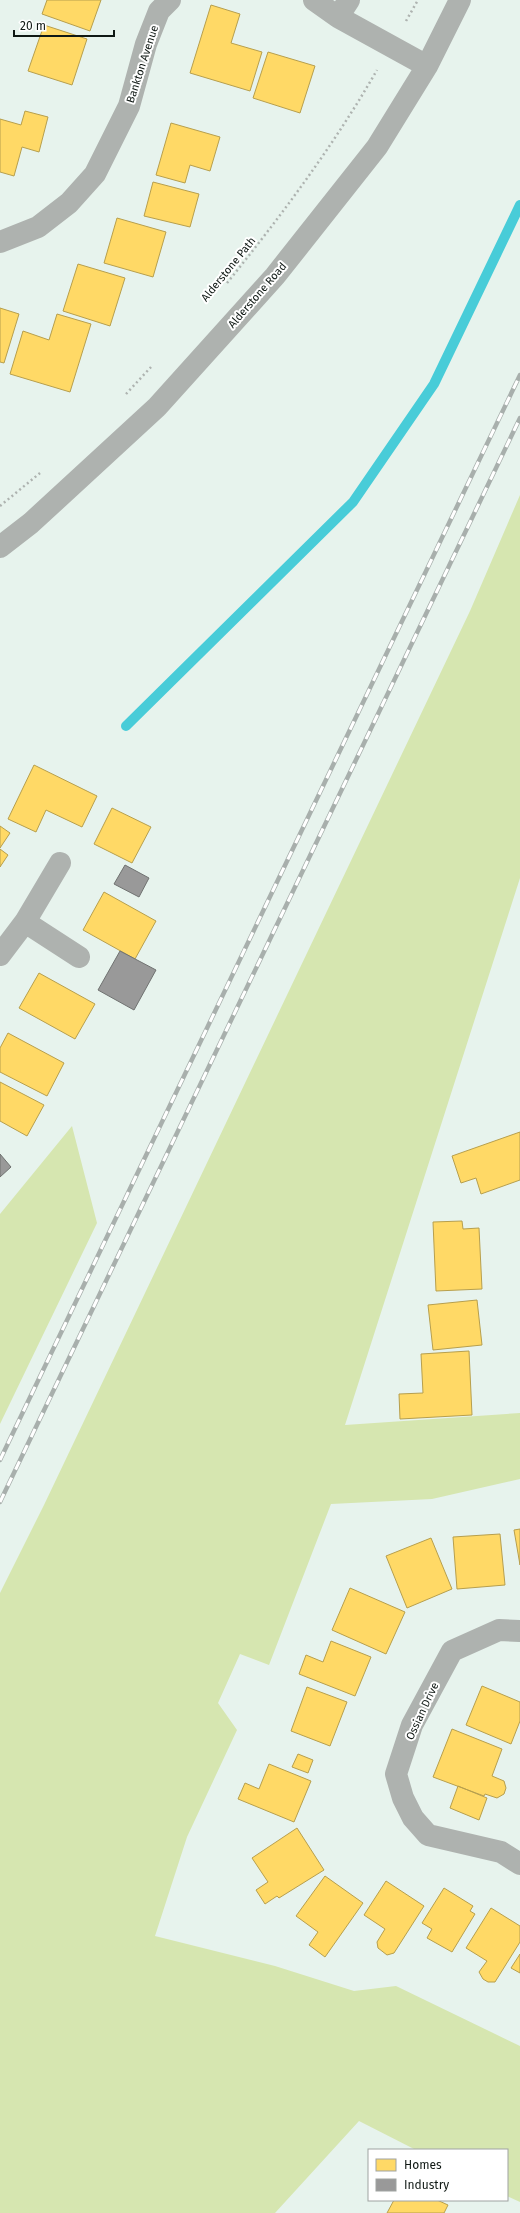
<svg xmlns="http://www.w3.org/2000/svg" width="520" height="2213" font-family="'Fira Sans',sans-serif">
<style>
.green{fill:#d6e6b0}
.homes{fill:#ffd966;stroke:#b79f4d}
.industry{fill:#999;stroke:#707271}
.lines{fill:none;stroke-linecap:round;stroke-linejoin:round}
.stream{stroke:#48ccd8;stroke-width:10}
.path{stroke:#aeb3b0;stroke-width:2.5;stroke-dasharray:2 3;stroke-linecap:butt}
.minor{stroke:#aeb2af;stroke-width:22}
.rail-casing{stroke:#a8afac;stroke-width:4.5}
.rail{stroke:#fff;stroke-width:3;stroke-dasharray:9;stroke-linecap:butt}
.labels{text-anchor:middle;stroke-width:4;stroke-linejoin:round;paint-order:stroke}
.street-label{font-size:11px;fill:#0f1814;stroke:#fff}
</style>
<rect width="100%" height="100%" fill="#e7f3ed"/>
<path class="green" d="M520,495V878L345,1425L520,1413V1479L432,1499L331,1504L269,1665L240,1654L218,1703L237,1730L187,1837L155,1936L275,1966L354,1991L396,1986L520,2046V2202L507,2196V2150H416L359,2121L275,2213H0V1593L44,1505L470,611Z
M72,1126L97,1223L0,1424V1214Z"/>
<path class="homes" d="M47,0H101L90,31L42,14Z
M211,5L240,14L231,43L262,52L250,91L190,73Z
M44,25L87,39L72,85L28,71Z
M268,52L315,66L300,113L253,98Z
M25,111L48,117L39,152L22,147L14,176L0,172V119L21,125Z
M171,123L220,137L210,171L190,165L185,183L156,175Z
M153,182L199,194L190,227L144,216Z
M117,218L166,232L153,277L104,263Z
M78,264L125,278L110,326L63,311Z
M0,308L19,314L4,363L0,362Z
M57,314L91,324L70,392L10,374L23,331L49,340Z
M34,765L97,796L82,827L46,810L36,832L8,819Z
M112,808L151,827L132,863L94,844Z
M0,826L10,833L0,848Z
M0,849L8,855L0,867Z
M104,892L156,921L135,959L83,930Z
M39,973L95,1004L75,1039L19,1008Z
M8,1033L64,1063L47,1096L0,1072V1048Z
M0,1082L44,1105L27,1136L0,1121Z
M520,1132V1180L481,1194L476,1178L461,1183L452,1156Z
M462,1221L463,1229L479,1228L482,1289L436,1291L433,1222Z
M477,1300L482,1345L433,1350L428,1305Z
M469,1351L472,1415L400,1419L399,1394L423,1393L421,1354Z
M520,1529V1565L514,1530Z
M500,1534L505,1585L457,1589L453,1537Z
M431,1538L452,1589L407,1608L386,1556Z
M350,1588L405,1612L386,1654L332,1630Z
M331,1641L371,1657L355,1696L299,1674L306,1655L323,1662Z
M482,1686L520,1702V1721L511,1744L466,1725Z
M307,1687L347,1702L330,1746L291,1731Z
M452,1729L502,1749L492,1776L504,1781L506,1788L504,1794L497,1798L485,1794L484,1796L433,1777Z
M298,1754L313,1760L308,1773L292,1767Z
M269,1764L311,1781L294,1822L238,1799L245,1783L259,1789Z
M458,1786L487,1798L479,1820L450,1808Z
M297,1828L324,1870L279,1898L277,1896L265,1904L256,1890L268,1882L252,1858Z
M325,1876L363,1903L325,1957L309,1945L318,1932L296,1916Z
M386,1881L424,1906L394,1953L387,1955L378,1948L377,1942L385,1929L364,1915Z
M444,1888L473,1906L470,1911L475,1914L452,1952L427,1938L432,1929L422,1923Z
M491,1908L520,1926V1942L495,1982H488L483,1979L479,1972L487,1961L466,1948Z
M520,1954V1973L511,1968Z
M394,2200H437L448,2205L444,2213H387Z"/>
<path class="industry" d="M125,865L149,878L139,897L114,884Z
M120,951L156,970L134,1010L98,990Z
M0,1154L11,1167L0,1177Z"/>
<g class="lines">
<path class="stream" d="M126,726L353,502L434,384L520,205"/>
<path class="path" d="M406,21L418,0
M227,283C281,216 334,145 377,70
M126,394L151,367
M0,506L40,473"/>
<path class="minor" d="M314,0L338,17L427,66
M338,17L349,0
M0,242L38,227L69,203L95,174L129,106L146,44L159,11L170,0
M0,547L31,523L157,407L275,276L377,147L427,66L460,0
M25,922L79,957
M0,955L25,922L60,863
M520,1631L499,1630L452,1651L412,1725L396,1774L403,1798L413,1818L428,1835L501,1852L520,1864"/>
<defs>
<path id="rail" d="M0,1460L520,375
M0,1502L520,418"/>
</defs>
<use href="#rail" class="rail-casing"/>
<use href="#rail" class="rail"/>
</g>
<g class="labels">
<g class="street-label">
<text transform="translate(142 64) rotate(-72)" y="4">Bankton Avenue</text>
<text transform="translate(228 269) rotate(-51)" y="4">Alderstone Path</text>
<text transform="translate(257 295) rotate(-49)" y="4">Alderstone Road</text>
<text transform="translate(422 1711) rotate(-65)" y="4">Ossian Drive</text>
</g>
</g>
<rect x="368" y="2149" width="140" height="52" fill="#ffffff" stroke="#9fa3a1"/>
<rect x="376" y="2159" width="20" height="12" fill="#ffd966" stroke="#9fa3a1"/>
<text x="404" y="2169" font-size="12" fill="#0f1814">Homes</text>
<rect x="376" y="2179" width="20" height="12" fill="#999999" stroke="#9fa3a1"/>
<text x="404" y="2189" font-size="12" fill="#0f1814">Industry</text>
<path d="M14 30v6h100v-6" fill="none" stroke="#0f1814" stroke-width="2"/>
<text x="20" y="30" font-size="12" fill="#0f1814" stroke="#ffffff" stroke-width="3" paint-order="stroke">20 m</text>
</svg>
